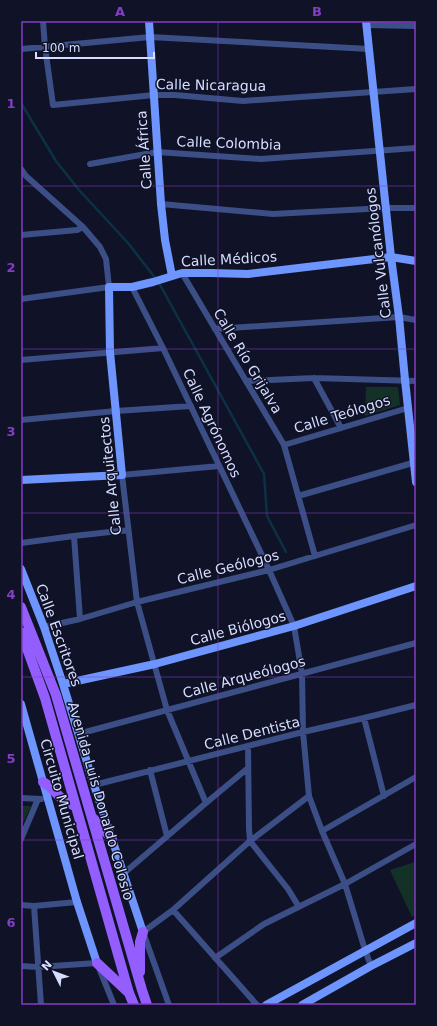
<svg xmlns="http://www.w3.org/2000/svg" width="437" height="1026" font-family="'DejaVu Sans',sans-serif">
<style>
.green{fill:#133127}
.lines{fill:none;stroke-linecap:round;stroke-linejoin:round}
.stream{stroke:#0b3145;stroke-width:2.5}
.street{stroke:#3b4e85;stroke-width:6}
.secondary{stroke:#6e95fd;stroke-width:8}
.primary{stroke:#935efd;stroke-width:10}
.grid{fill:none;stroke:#843ec5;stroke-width:1;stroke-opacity:0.55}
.labels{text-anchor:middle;stroke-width:3;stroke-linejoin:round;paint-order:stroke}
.street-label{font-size:14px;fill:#d6ddff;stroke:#101327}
.neatline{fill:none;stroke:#843ec5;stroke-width:1.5}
.grid-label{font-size:13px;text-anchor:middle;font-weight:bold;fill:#843ec5}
</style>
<rect width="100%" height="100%" fill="#101327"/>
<path class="green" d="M366,387H398L400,405L365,416Z
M21,806H31L21,827Z
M415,862L416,866V915L412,917L390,870Z"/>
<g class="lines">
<path class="stream" d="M21,103L56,161L79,190L128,243L156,279
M159,283L264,474L267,516L286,552"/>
<path class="street" d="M43,21L45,47L53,105L154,95H175L243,101L416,89
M366,25L416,26
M21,49L150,37L369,49
M90,164L157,152L261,159L416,148
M21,169L26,176L83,227L100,247L106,259L109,287L21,299
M161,204L273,214L386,208H416
M21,235L77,230L83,227
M182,273L284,445L315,556
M132,287L163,348L269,570L294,626L302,674L303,732L309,796L322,831L345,884L365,950L371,966
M215,329L399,317L416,320
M21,360L163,348
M314,378L341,428
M246,381L314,378L416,381
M21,420L116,411L191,406
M284,445L408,408
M298,496L416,462
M74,536L80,619
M21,543L74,536L128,530
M44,627L80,619L137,602L269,570L416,525
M364,718L384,796
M78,734L416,643
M248,747L249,829L250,841L288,889L299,907
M150,770L167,836
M94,785L303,732L364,718L416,705
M21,798L41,799
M206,803L167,710L137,602L122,475L219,466
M322,831L416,777
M21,839L38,799
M123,874L206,803L248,768
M21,905L34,906L77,902
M34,906L41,1005
M173,910L257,1005
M215,958L264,924L345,884L416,844
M21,966L38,967L97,963L114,1005
M169,1005L143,932L173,910L250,841L309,796"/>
<path class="secondary" d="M149,21L161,204L165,240L172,276
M366,21L391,257L399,317L405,380L416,482
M21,480L122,475L110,352L109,287H132L153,282L182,273H211L248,274L391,257L416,261
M21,569L44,627L63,684L94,785L143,932
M63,684L155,664L294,626L416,586
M21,704L77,902L97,963
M266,1005L416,923
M302,1005L371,966L416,943"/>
<path class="primary" d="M21,607L56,695L142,990L147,1005
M21,632L45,698L129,993L134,1005
M43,782L49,786L60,797L76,807
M93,818L112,839
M97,963L128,992
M140,972V942L143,932"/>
</g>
<path class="grid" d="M218,21V1005M21,186H416M21,349H416M21,513H416M21,677H416M21,840H416"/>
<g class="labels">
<g class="street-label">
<text transform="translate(211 85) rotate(1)" y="5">Calle Nicaragua</text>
<text transform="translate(229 143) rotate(2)" y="5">Calle Colombia</text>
<text transform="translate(144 150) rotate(-94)" y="5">Calle África</text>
<text transform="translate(378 253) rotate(-97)" y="5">Calle Vulcanólogos</text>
<text transform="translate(229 259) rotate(-3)" y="5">Calle Médicos</text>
<text transform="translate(248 361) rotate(59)" y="5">Calle Río Grijalva</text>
<text transform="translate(342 414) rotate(-17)" y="5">Calle Teólogos</text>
<text transform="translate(212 423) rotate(65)" y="5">Calle Agrónomos</text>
<text transform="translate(110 476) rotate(-96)" y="5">Calle Arquitectos</text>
<text transform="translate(228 567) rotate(-14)" y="5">Calle Geólogos</text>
<text transform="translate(238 628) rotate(-15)" y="5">Calle Biólogos</text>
<text transform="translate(59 635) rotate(70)" y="5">Calle Escritores</text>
<text transform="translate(244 677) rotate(-15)" y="5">Calle Arqueólogos</text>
<text transform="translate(252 733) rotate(-14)" y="5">Calle Dentista</text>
<text transform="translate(62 799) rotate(74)" y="5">Circuito Municipal</text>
<text transform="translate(101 801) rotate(74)" y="5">Avenida Luis Donaldo Colosio</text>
</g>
</g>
<rect width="437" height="1026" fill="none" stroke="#101327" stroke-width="44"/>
<g transform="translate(54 972) rotate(312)" stroke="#101327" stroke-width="3" paint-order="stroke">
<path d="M0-3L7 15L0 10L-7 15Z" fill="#d6ddff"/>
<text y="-6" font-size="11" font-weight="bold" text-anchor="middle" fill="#d6ddff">N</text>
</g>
<path d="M36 52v6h118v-6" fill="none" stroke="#d6ddff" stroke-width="2"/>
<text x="42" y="52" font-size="12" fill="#d6ddff" stroke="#101327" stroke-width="3" paint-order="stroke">100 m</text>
<rect x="22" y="22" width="393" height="982" class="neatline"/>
<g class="grid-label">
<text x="120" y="16">A</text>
<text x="317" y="16">B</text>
<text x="11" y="108">1</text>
<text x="11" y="272">2</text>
<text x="11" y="436">3</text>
<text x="11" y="599">4</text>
<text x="11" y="763">5</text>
<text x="11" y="927">6</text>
</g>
</svg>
